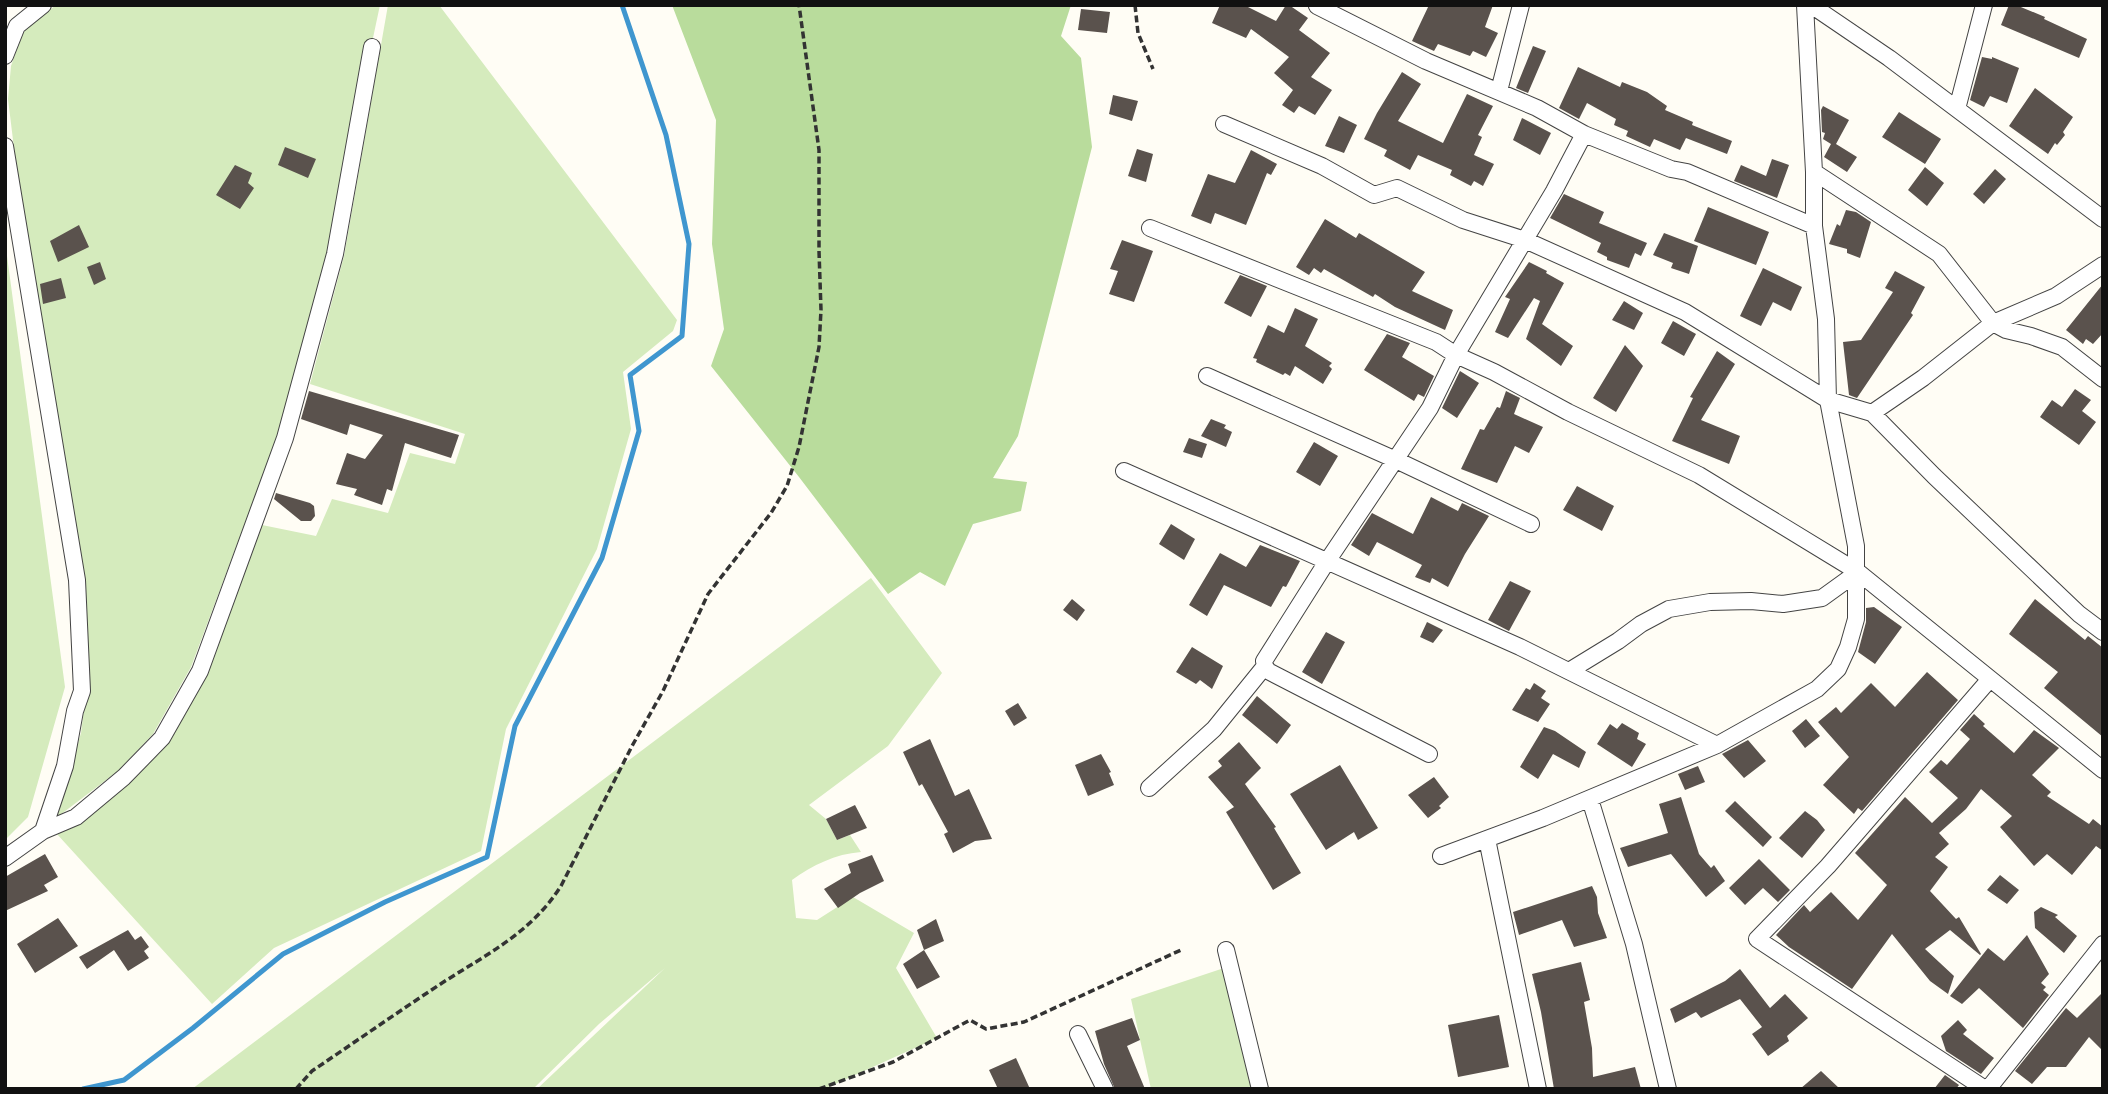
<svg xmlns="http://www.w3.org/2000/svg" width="2108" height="1094" font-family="Spectral,serif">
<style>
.green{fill:#d5ebbd}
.forest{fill:#b9dc9c}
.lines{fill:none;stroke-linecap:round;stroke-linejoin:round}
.stream{stroke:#3f96cf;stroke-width:5}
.building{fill:#5a524d}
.street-casing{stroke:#444;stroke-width:18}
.path{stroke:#333;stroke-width:3.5;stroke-dasharray:7 3.5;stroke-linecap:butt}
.street{stroke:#fff;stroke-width:16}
</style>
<rect width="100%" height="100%" fill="#fffdf5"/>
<path class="green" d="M56,5H380L327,254L275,443L191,667L153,734L118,771L56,818L81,733L84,709L89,691L50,369L32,295L8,99L11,66L23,31Z
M388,5H439L677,320L673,331L623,372L631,429L597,549L506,729L481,851L274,948L212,1004L56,833L131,780L208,671L262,525L316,536L332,499L388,513L410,453L455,464L465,434L310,384L344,256Z
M5,241L65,687L28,817L5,840Z
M871,578L942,673L888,746L809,805L826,819L837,840L850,835L861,852C835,854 813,865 792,880L796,918L817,920L853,897L914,933L896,968L937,1038L824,1089H537L665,968L599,1024L533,1089H192Z
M1230,966L1256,1089H1151L1131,999Z"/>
<path class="forest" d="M672,5H1071L1061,36L1081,58L1092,147L1018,436L993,478L1027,482L1021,511L973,524L945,586L920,572L888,594L799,477L711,366L724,329L712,244L716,120Z"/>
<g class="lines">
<path class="stream" d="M83,1089L124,1080L193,1028L283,954L385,902L487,857L515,726L602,558L639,431L630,375L682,336L689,244L666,135L622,5"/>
</g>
<path class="building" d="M1220,5H1244L1276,21L1286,5H1289L1308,18L1299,30L1330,53L1311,77L1332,90L1315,115L1299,106L1294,113L1282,105L1293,90L1274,73L1289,57L1251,29L1246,38L1212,23Z
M1429,5H1493L1485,27L1498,33L1486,57L1473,51L1470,56L1438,44L1434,51L1412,41Z
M2009,5H2016L2045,17L2044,19L2087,39L2079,58L2001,25Z
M1081,9L1110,12L1107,33L1078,30Z
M1533,46L1546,51L1528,93L1516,88Z
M1982,57L1992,59V57L2019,68L2007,103L1990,96L1984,107L1970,100Z
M1578,67L1620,87L1622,82L1647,92L1667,106L1665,110L1693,122L1692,125L1732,141L1727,154L1686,138L1680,150L1654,139L1650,147L1626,136L1628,131L1614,125L1616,119L1587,103L1579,119L1559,108Z
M1402,72L1421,84L1398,121L1443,143L1467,94L1493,106L1478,135L1482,137L1474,155L1494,164L1483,186L1474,181L1471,186L1450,175L1452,170L1418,155L1410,170L1384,156L1387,150L1364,139L1377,113Z
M2035,88L2073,117L2063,132L2065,135L2057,145L2055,143L2048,154L2009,126Z
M1113,95L1138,101L1132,121L1109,114Z
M1823,106L1849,120L1836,144L1857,157L1847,172L1824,157L1831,144L1823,139L1825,133L1822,132L1821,110Z
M1899,112L1941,139L1925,164L1882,137Z
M1339,116L1357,125L1344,153L1325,146Z
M1522,118L1551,133L1540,155L1513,140Z
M285,147L316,159L308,178L278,165Z
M1137,149L1153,154L1146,182L1128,176Z
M1251,150L1277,164L1271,175L1267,173L1246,225L1215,213L1211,224L1191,216L1208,174L1235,183Z
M1772,159L1789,165L1777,198L1734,181L1741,165L1766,176Z
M235,165L252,173L248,183L254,188L240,209L216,195Z
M1925,167L1944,183L1927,206L1908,190Z
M1995,169L2006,179L1984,204L1973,194Z
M1564,194L1604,212L1599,223L1647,243L1641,256L1635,253L1629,268L1607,260V257L1597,252L1601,243L1550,218Z
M1708,207L1769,232L1756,265L1694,241Z
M1846,210L1856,212L1871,222L1860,258L1847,253V249L1829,244L1837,224L1840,226Z
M1325,219L1356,238L1359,233L1425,272L1412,291L1453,310L1445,330L1395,307L1375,294L1373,297L1324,269L1321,273L1314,268L1309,275L1296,267Z
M79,225L89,247L58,262L50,241Z
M1664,233L1698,246L1689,274L1671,268L1673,263L1653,255Z
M1122,240L1153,251L1134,302L1109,294L1118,271L1110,269Z
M100,262L106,279L94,285L87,267Z
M1529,262L1547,271L1546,273L1564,283L1542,324L1573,346L1561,366L1526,339L1540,301L1534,298L1508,338L1495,332L1510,299L1505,297Z
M1763,268L1802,287L1791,311L1773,302L1761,326L1740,316Z
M1895,271L1925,287L1911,313L1913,315L1857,398L1849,395L1843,342L1861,340L1893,292L1885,288Z
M1240,275L1267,286L1251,317L1224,303Z
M61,278L66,298L43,304L40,284Z
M2103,284V333L2093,344L2086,339L2083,344L2066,330Z
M1624,301L1643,313L1634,330L1612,320Z
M1295,308L1318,319L1305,346L1332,363L1329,366L1332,369L1323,384L1295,366L1290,376L1285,373L1283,375L1256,362L1257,359L1253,358L1268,325L1284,333Z
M1673,321L1696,334L1684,356L1661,343Z
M1387,334L1410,343L1402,357L1434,376L1424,397L1418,394L1414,401L1364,370Z
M1625,345L1643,366L1616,412L1593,398Z
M1717,351L1735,364L1701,420L1740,436L1729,464L1672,441L1693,398L1690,397Z
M1460,371L1479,383L1457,418L1442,408Z
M2075,389L2091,400L2082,411L2096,422L2079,445L2040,417L2052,400L2062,407Z
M309,391L459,435L451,458L405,443L392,491L387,489L382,505L354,495L357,489L336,484L347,453L365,459L383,435L350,424L347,435L301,419Z
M1506,391L1520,398L1514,414L1543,427L1529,453L1515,446L1497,483L1461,469L1480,429L1484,430L1497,407L1500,408Z
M1211,419L1226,425L1224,428L1232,432L1226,447L1201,436Z
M1189,438L1207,444L1202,458L1183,452Z
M1314,442L1338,456L1320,486L1296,472Z
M1577,486L1614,506L1602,531L1563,510Z
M276,493L310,503L314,506L315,516L311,521H301L274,499Z
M1431,497L1458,511L1462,503L1489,516L1465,554L1448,587L1432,578L1430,583L1415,577L1422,565L1377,542L1369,556L1351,545L1372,513L1413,534Z
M1171,524L1195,539L1184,560L1159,544Z
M1260,545L1300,561L1286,587L1283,586L1271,607L1224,585L1207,616L1189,605L1220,553L1246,567Z
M1510,581L1531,591L1509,631L1488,620Z
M1072,599L1085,610L1077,621L1063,610Z
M2035,599L2085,640L2088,636L2103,648V737L2044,688L2058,672L2009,634Z
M1874,607L1902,627L1875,664L1858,652L1866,622V608Z
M1427,622L1443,630L1433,643L1420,637Z
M1326,632L1345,642L1322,684L1302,672Z
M1192,647L1223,666L1212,689L1200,680L1196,684L1176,672Z
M1927,672L1958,700L1862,811L1858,808L1854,814L1823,785L1849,757L1818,722L1836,707L1841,713L1871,683L1895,707Z
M1534,683L1546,691L1541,698L1550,704L1538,722L1512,710L1526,688L1530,690Z
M1257,696L1291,725L1277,744L1242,715Z
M1018,703L1027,718L1014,726L1005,711Z
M1974,714L1985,724L1983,726L2014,753L2034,730L2059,748L2032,775L2051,792L2047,796L2089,824L2093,819L2103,827V851L2096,846L2072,875L2047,854L2034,866L2000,827L2012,816L1981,789L1966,809L1939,833L1949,844L1935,857L1948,867L1930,891L1956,919L1959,917L1981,954L1980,955L1950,930L1925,949L1954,976L1948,994L1930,981L1892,934L1852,989L1789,947L1776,935L1804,905L1810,912L1831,892L1858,920L1887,885L1855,853L1905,797L1932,823L1958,798L1929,772L1941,760L1947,765L1970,739L1960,730Z
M1806,719L1820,736L1805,748L1792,731Z
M1622,723L1639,733L1637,739L1646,744L1632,767L1597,744L1610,724L1617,729Z
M1544,727L1555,731L1586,752L1579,768L1553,754L1538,779L1520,767Z
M930,739L955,796L969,789L992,839L975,841L953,853L944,834L948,832L922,784L919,786L903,752Z
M1748,740L1766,761L1744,778L1722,754Z
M1239,742L1261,768L1245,784L1276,827L1274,828L1301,873L1273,890L1226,812L1234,807L1208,777L1222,766L1218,761Z
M1101,754L1111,772L1109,773L1114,785L1088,796L1075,765Z
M1340,765L1378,828L1358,840L1354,832L1326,850L1290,794Z
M1698,766L1705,782L1685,790L1678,774Z
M1434,777L1449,797L1439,806L1441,808L1428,818L1408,795Z
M1681,797L1699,854L1711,868L1714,865L1725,881L1706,897L1671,854L1628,867L1620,848L1668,833L1659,804Z
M1735,801L1772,837L1763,847L1725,811Z
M855,805L867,828L837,840L826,819Z
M1805,811L1817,820L1825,830L1802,858L1779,838Z
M45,854L58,877L44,885L48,891L5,911V877Z
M872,855L884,881L860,893L838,908L824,889L851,873L848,864Z
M1759,859L1790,890L1778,902L1763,888L1745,905L1729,888Z
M2000,875L2019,890L2007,904L1987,890Z
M1592,886L1597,897L1598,913L1607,938L1574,947L1562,920L1519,935L1513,912Z
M2041,907L2058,915L2055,917L2077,936L2064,953L2035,928L2034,912Z
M58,918L78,946L35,973L17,944Z
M936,919L944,941L924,950L917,930Z
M128,930L135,940L141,936L149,947L144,951L149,958L128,971L114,950L87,969L79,957Z
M2027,935L2049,974L2041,983L2046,987L2043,990L2049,995L2023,1028L1979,988L1962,1004L1950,996L1988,948L2004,961Z
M924,950L940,977L917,989L903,964Z
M1581,962L1590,1000L1584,1002L1592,1048L1593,1077L1635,1067L1641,1089H1554L1541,1012L1532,974Z
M1740,969L1770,1008L1785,994L1808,1018L1787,1036L1789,1041L1768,1056L1752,1034L1762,1027L1740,999L1701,1018L1696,1012L1675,1023L1670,1009L1725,981Z
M2103,992V1051L2089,1037L2066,1067H2047L2032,1084L2015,1071L2066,1008L2077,1018Z
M1499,1015L1509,1067L1458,1077L1448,1025Z
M1132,1018L1140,1040L1127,1046L1145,1089H1115L1104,1064L1095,1031Z
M1958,1020L1967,1030L1963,1034L1994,1058L1981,1074L1946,1051L1941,1036Z
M1016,1058L1030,1089H998L989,1070Z
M1821,1071L1840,1089H1800Z
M1945,1075L1959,1085L1956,1089H1934Z"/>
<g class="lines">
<defs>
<path id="street" d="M1811,5L1889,58L2103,219
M1317,6L1426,61L1537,108L1584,134L1671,169L1687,172L1814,226
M5,56L17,26L43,5
M1499,91L1521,5
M1957,109L1984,5
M1224,124L1322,166L1374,195L1397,188L1463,220L1525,240L1685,312L1828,400L1872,413L1934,476L2079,614L2103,632
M5,146L77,580L82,691L75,711L65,766L43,831
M1814,172L1939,254L1993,323L2006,330L2031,336L2062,347L2103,379
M1150,228L1436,342L1456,355L1494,372L1568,412L1699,475L1858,572L2103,770
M1207,376L1396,460L1531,524
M1872,413L1923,378L1993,323L2056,296L2103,265
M1124,471L1520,647L1717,745
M1265,666L1268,671L1429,754
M1569,671L1618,641L1641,624L1669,609L1710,602L1751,601L1783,604L1822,598L1858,572
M1149,788L1214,729L1265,666L1264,661L1326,563L1430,408L1456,355L1554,191L1584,134
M1590,799L1634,944L1668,1089
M1487,839L1538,1089
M1441,856L1543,818L1717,745L1817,689L1838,669L1848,647L1856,619V546L1828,400L1826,319L1814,226V172L1805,5
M5,858L43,831L76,817L124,777L162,738L200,671L285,438L335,254L372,47
M1226,950L1260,1089
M1078,1034L1105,1089
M1985,1089L1757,939L1828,866L1990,679
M1988,1089L2103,944"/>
</defs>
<use href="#street" class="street-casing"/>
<path class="path" d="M1135,5L1138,33L1153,69
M296,1089L312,1071C355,1042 398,1012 442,983C487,954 531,933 561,886L632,746L663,691L708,594L771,513L787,486L799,447L819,347L821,310L819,251V150L799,5
M819,1089L893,1062L970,1020L986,1029L1024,1022L1181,950"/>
<use href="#street" class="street"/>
</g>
<rect width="2108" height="1094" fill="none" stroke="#111111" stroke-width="14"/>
</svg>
